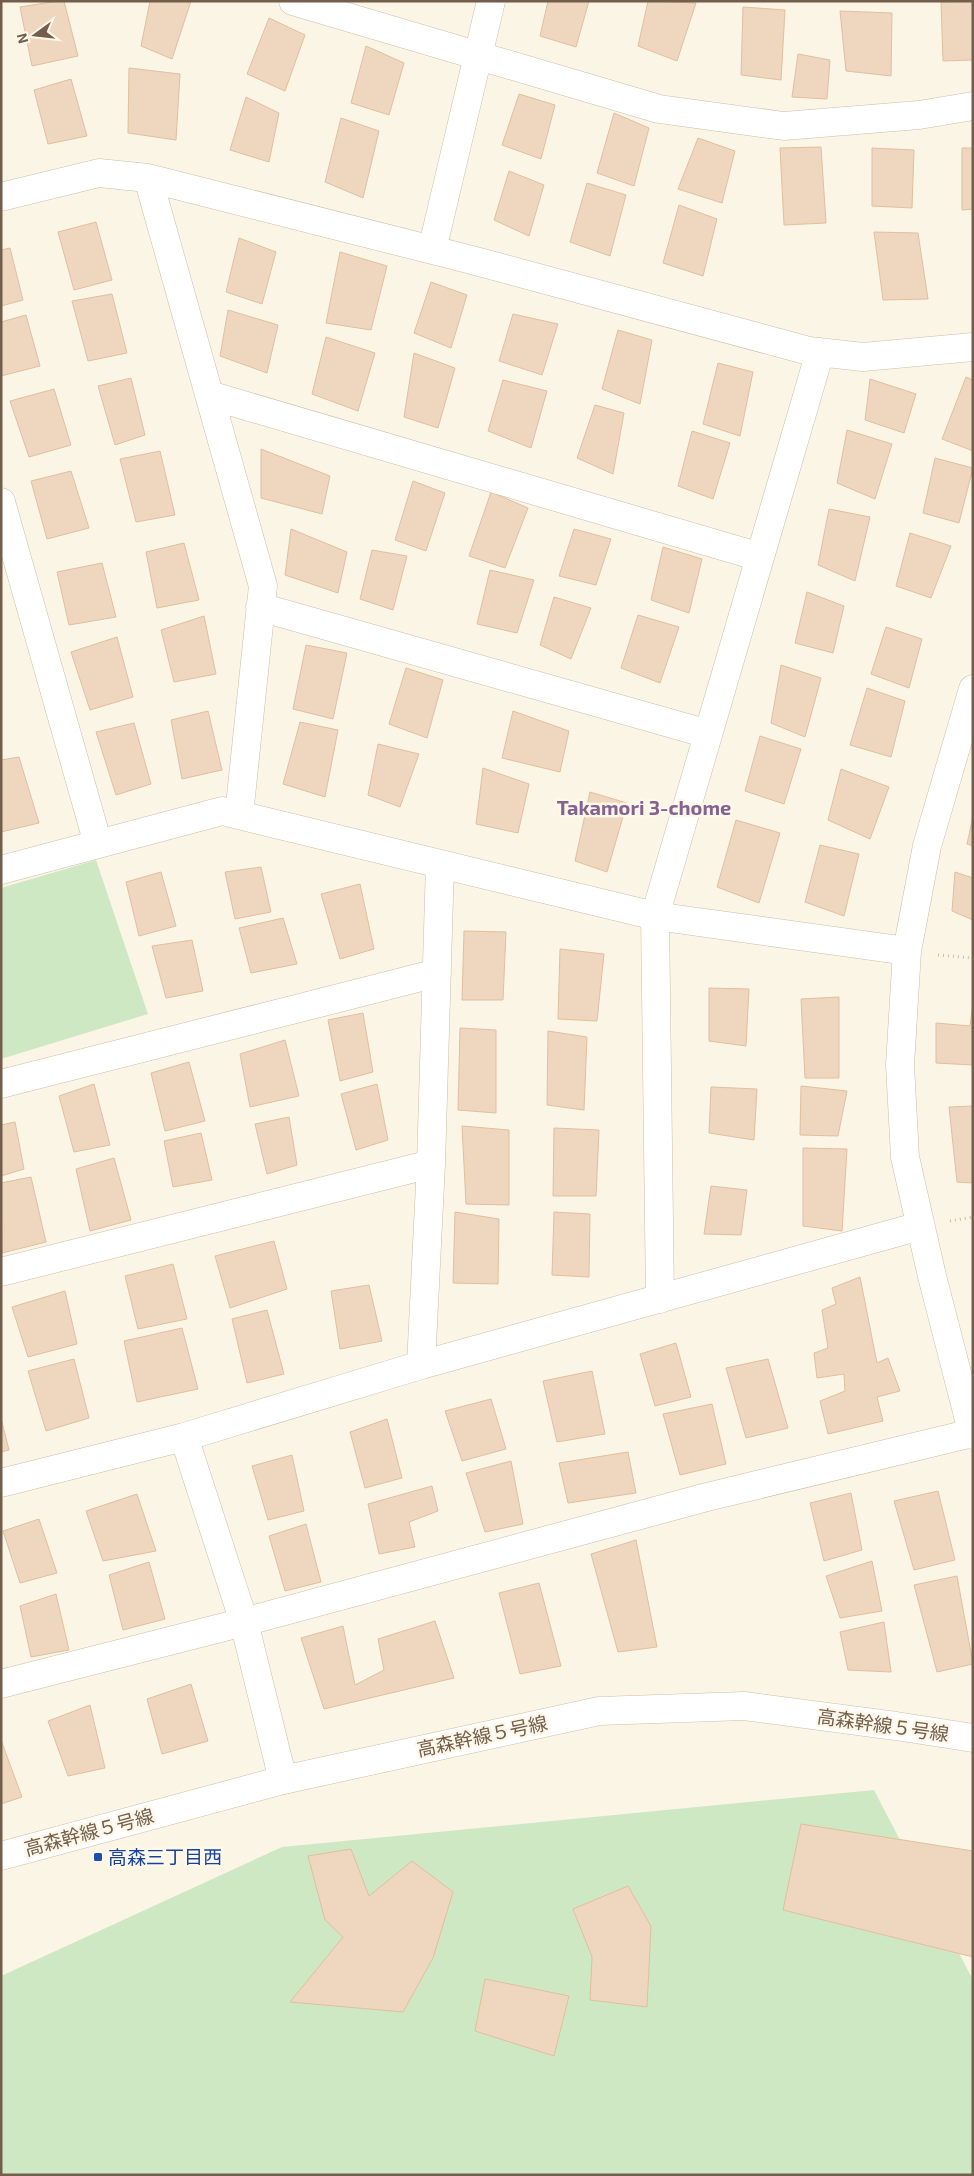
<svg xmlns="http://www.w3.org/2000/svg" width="974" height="2176" font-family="'Exo 2','Noto Sans JP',sans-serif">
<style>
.green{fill:#cfe8c4}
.building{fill:#efd6be;stroke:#e1bf9f}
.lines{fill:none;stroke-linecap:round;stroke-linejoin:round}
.street-casing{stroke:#ccbdac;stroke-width:29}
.secondary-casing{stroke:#cfbea9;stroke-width:29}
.path{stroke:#d4baa1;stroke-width:3;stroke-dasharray:1 4;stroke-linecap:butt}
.street{stroke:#fff;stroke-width:28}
.secondary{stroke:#fff;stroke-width:28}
.transit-dot{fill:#1a4fb4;stroke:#fef8eb;stroke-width:2}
.labels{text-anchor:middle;stroke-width:5;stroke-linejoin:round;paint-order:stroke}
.street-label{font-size:19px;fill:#735d4b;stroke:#fef8eb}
.transit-label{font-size:19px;fill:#164399;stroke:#fef8eb;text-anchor:start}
.neighbourhood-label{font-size:20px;font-weight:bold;fill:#85638f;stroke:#fef8eb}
</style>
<rect width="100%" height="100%" fill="#fbf5e5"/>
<path class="green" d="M96,860L148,1014L1,1059V888Z
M874,1790L973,1980V2175H1V1976L282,1847Z"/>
<path class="building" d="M58,1H64L78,56L32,66L20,7Z
M150,1H191L172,59L141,46Z
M548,1H589L576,47L540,36Z
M648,1L696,3L677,61L638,46Z
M973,1V60L943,61L941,2Z
M743,7L785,10L781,80L741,75Z
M840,11L892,13L891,76L846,71Z
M269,18L305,35L285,91L247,74Z
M366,46L404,63L389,115L351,103Z
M798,54L830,60L827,99L792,97Z
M129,68L180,74L176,140L128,133Z
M71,79L87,136L48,144L34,90Z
M519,94L555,105L541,159L502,145Z
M246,97L279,113L269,162L230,150Z
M614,113L649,128L634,186L597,173Z
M341,118L379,131L363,198L325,182Z
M698,138L735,151L722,203L678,189Z
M821,147L826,223L784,225L780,148Z
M872,148L914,150L912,208L872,206Z
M962,148H973V209L962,210Z
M509,171L544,185L529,236L494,220Z
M587,183L626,195L610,256L570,242Z
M679,205L717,219L703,276L663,263Z
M96,222L112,280L74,290L58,232Z
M874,232L918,233L928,299L883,300Z
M239,238L276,252L262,304L226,292Z
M10,248L23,300L1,306V250Z
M340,252L387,266L371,330L326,323Z
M431,282L467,295L451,348L414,333Z
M112,294L127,353L88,361L72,301Z
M228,310L278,325L267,373L220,356Z
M513,314L558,324L542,375L499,361Z
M26,315L40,366L1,376V322Z
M618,330L652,340L640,404L602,389Z
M326,337L375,353L358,411L312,394Z
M414,353L455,368L438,428L404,417Z
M718,363L753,372L740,436L703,424Z
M966,377L973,380V451L942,439Z
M131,378L145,435L115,445L98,386Z
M870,379L916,394L904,433L865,420Z
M503,380L547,391L531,448L488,431Z
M54,389L71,445L29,457L10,401Z
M595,405L624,413L613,474L577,458Z
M847,430L892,444L875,499L837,483Z
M692,431L730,443L713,499L678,486Z
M261,449L330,476L322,514L261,498Z
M160,451L175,515L136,522L120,459Z
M935,458L973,468L959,523L923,513Z
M71,471L89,528L47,539L31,481Z
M413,481L445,493L426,551L395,540Z
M491,492L528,508L505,568L469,556Z
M829,509L870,517L855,581L818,565Z
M291,529L347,552L338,593L285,575Z
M574,529L611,539L596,585L559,576Z
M910,533L951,546L931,598L896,586Z
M184,543L199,600L157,608L146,552Z
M663,547L702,559L689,613L651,600Z
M372,550L407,556L393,610L360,599Z
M102,563L116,617L69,625L57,572Z
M490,570L534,580L517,633L477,624Z
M807,592L844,606L833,653L795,643Z
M554,597L591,608L571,659L540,645Z
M638,615L679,627L660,683L621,668Z
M204,616L216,674L174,682L161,630Z
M886,627L922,639L909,688L871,674Z
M117,637L133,697L90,710L71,652Z
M306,645L347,653L333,719L293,709Z
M781,665L821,678L805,737L771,723Z
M406,668L443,680L427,738L389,724Z
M867,688L905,701L891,757L850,745Z
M208,711L222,770L182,779L171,720Z
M513,711L569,731L560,772L502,758Z
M300,722L338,730L325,797L283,784Z
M134,723L151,784L116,795L96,732Z
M760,736L801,749L784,804L745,791Z
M378,744L419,754L400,807L368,795Z
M19,757L39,823L1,832V760Z
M483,768L529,784L518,833L476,824Z
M841,769L889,787L870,839L828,820Z
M590,792L627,803L607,872L575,861Z
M973,816V846L967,844Z
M736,820L780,833L759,903L717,887Z
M820,845L859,854L844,916L805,902Z
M261,867L271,912L235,919L225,872Z
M161,872L176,926L139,936L126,882Z
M955,872L973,878V920L952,911Z
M360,884L374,949L340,959L321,894Z
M283,918L297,964L251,973L239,928Z
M464,931L506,932L503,1000H462Z
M192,940L203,991L166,998L152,946Z
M560,949L604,954L597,1021L558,1019Z
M709,988L749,989L746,1046L709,1041Z
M839,997V1078H805L801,999Z
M973,1003V1065L936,1063V1023L970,1026Z
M363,1013L373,1072L340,1081L328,1020Z
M460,1028L496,1030V1113L458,1110Z
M548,1031L587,1037L584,1110L547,1105Z
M285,1040L299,1096L250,1107L240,1054Z
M189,1062L205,1121L165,1131L151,1073Z
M94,1084L110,1145L74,1152L59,1096Z
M377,1084L388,1140L356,1150L341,1094Z
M801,1086L847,1091L838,1136L800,1135Z
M711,1087L757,1089L754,1140L709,1133Z
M973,1106V1183L957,1182L949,1107Z
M289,1117L297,1165L267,1174L255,1124Z
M15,1122L24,1169L1,1176V1125Z
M462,1126L509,1130V1205L466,1204Z
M554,1128L599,1130L596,1196H553Z
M201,1133L212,1180L173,1187L164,1141Z
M803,1148L847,1149L842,1231L803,1226Z
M114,1158L131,1220L90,1231L76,1169Z
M31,1177L46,1242L2,1253L1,1183Z
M711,1186L747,1190L741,1235L704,1234Z
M455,1212L499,1219L498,1284L453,1283Z
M554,1212L590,1214L589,1277L552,1275Z
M274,1241L287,1289L230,1308L215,1256Z
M173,1264L187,1319L138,1329L125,1276Z
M860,1277L877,1363L888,1358L900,1391L877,1397L883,1421L828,1434L820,1401L845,1391L844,1374L817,1378L814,1353L828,1348L822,1310L836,1304L832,1288Z
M369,1285L382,1341L340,1349L331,1291Z
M65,1291L77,1344L28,1357L12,1307Z
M267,1310L284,1374L247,1383L232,1319Z
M182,1328L198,1389L137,1402L124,1341Z
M676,1343L691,1397L655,1406L640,1354Z
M74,1359L89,1418L46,1431L28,1371Z
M768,1359L788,1428L746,1438L726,1368Z
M592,1371L605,1434L557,1442L543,1381Z
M491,1399L506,1449L462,1461L445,1411Z
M712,1404L726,1464L680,1475L663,1414Z
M1,1418L9,1450L1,1452Z
M387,1419L402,1478L365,1488L350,1432Z
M628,1452L636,1493L568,1503L559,1463Z
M292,1455L304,1511L268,1520L252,1466Z
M511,1461L523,1524L485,1532L466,1473Z
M432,1486L438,1511L409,1522L415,1547L379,1554L368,1504Z
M938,1491L955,1560L914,1570L894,1501Z
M851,1493L862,1550L824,1561L810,1503Z
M137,1494L156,1551L103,1561L86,1511Z
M39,1519L57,1573L20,1583L3,1531Z
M306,1524L321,1582L285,1591L269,1536Z
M636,1540L657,1647L618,1652L591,1554Z
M872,1561L882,1611L840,1618L826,1576Z
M149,1562L165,1619L123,1630L109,1575Z
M957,1576L973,1664L937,1672L914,1585Z
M539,1583L561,1666L520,1674L499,1593Z
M56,1594L69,1650L31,1657L20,1606Z
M435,1621L454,1678L324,1709L301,1638L343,1626L355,1685L384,1670L378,1639Z
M884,1622L891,1672L848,1670L840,1632Z
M191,1684L208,1741L162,1754L147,1699Z
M90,1705L105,1768L68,1776L48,1721Z
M1,1740L22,1797L1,1804Z
M801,1824L973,1851V1957L783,1910Z
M351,1849L369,1896L412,1861L453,1892L433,1958L403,2012L290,2002L343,1937L325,1920L308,1856Z
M628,1886L651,1926L647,2007L590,2000L592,1957L573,1909Z
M485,1979L569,1996L554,2056L475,2031Z"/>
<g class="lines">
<defs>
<path id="street" d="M293,1L659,109L784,126L919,115L973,106
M148,178L263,586L239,815
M1,197L99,173L148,178L468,259L809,351L863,357L973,347
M432,250L491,1
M209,395L760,557
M1,502L98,844
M260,607L708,734
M973,689L927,846L907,951L900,1065L905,1157L932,1276L973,1435
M1,870L222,811L655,916L907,951
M1,1084L437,973
M1,1272L431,1164
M660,1299L655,916L820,352
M421,1365L431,1164L440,864
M184,1437L244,1622L283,1780
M1,1483L184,1437L421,1365L920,1226
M1,1684L244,1622L707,1497L972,1433"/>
<path id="secondary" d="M1,1856L283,1780L599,1711L744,1706L896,1726L973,1738"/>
</defs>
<use href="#street" class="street-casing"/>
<use href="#secondary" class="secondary-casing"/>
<path class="path" d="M938,955L973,958
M950,1221L973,1217"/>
<use href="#street" class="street"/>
<use href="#secondary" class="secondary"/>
</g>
<rect class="transit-dot" x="93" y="1852" width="10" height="10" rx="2.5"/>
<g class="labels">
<g class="street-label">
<text transform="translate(883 1725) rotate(8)" y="7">高森幹線５号線</text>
<text transform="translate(482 1736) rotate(-12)" y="7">高森幹線５号線</text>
<text transform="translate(89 1832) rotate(-15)" y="7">高森幹線５号線</text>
</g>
<g class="transit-label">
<text x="108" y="1864">高森三丁目西</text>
</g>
<g class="neighbourhood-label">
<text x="644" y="815">Takamori 3-chome</text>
</g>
</g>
<rect width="974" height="2176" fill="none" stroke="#735d4b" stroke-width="5"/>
<g transform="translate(35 35) rotate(255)" stroke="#fef8eb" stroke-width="4" paint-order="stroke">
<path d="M0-4L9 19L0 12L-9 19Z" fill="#735d4b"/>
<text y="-8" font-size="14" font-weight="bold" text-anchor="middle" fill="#735d4b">N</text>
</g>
</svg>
